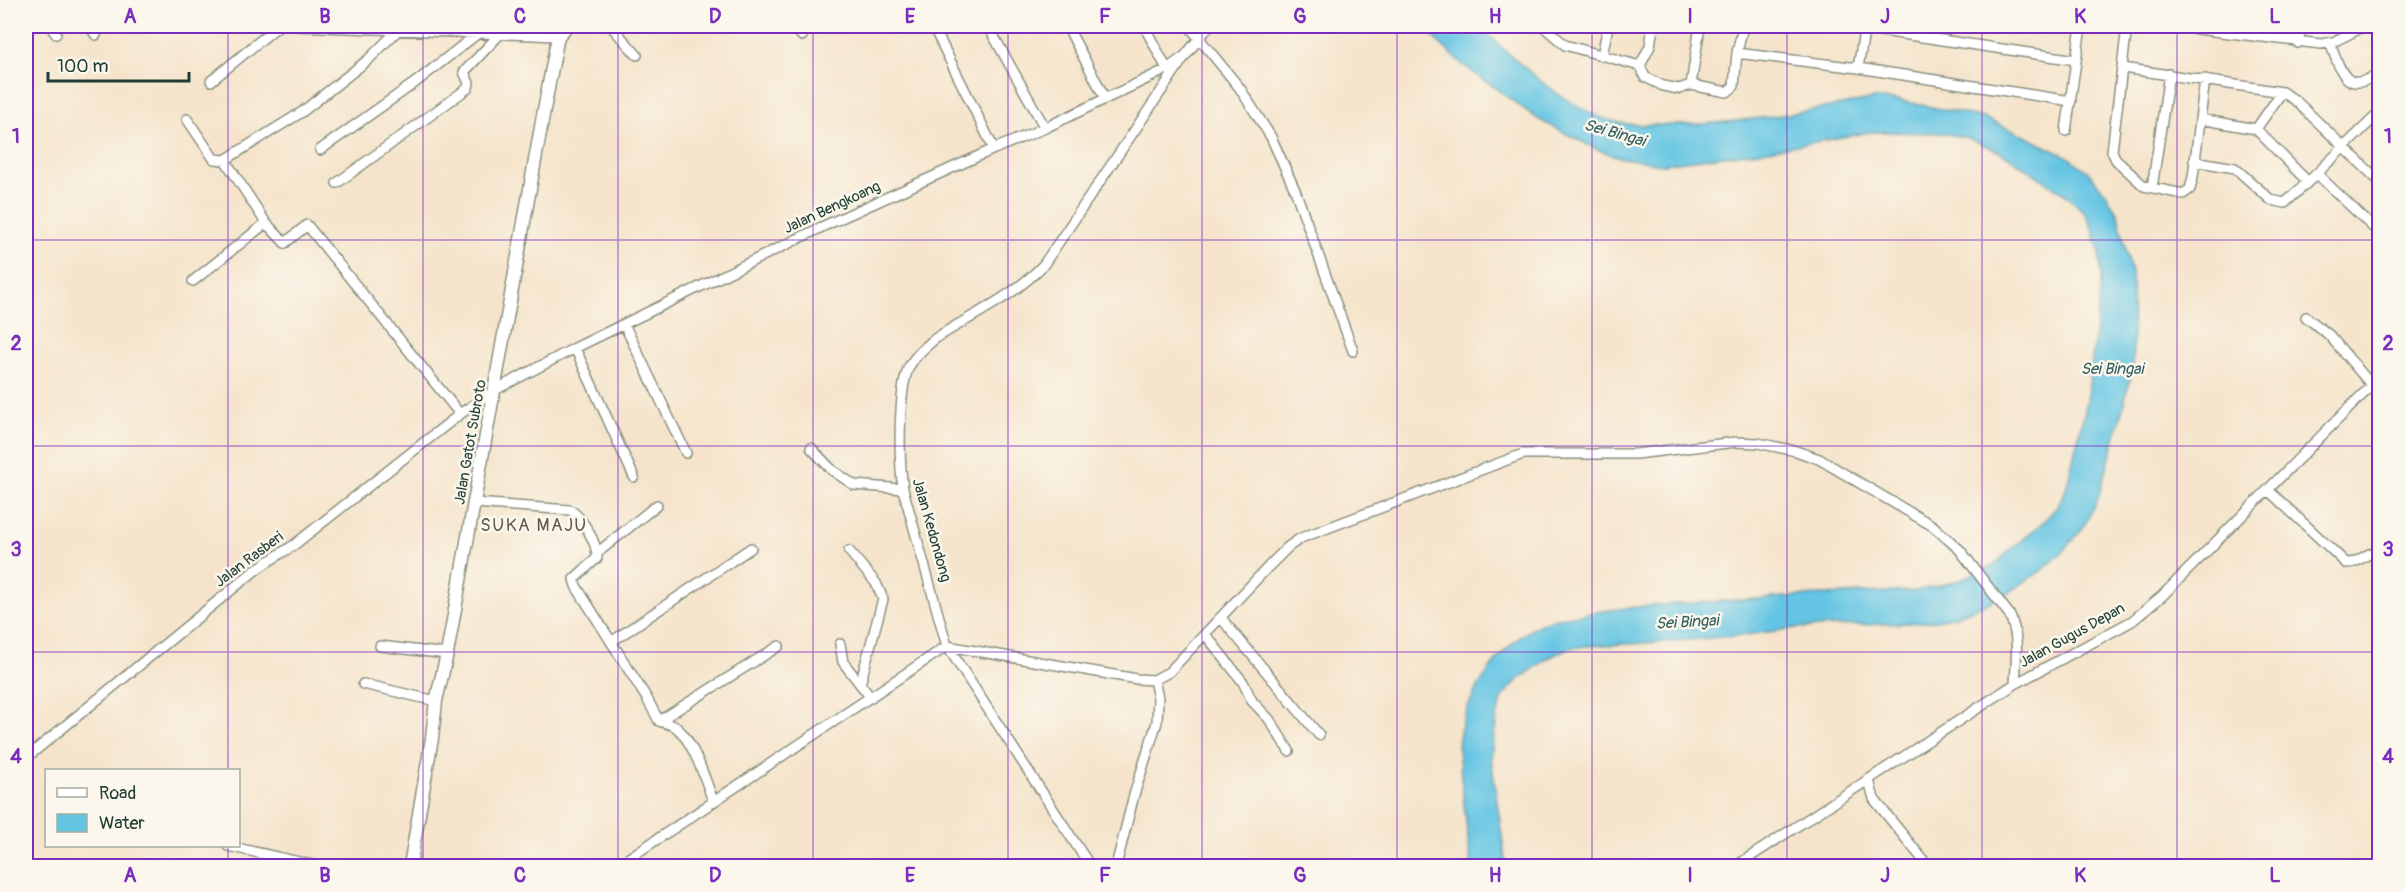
<svg xmlns="http://www.w3.org/2000/svg" width="2405" height="892" font-family="Pangolin,sans-serif">
<style>
.water{fill:#64c5e3;stroke:#42818c;stroke-width:1.5}
.lines{fill:none;stroke-linecap:round;stroke-linejoin:round}
.minor-casing{stroke:#8a9080;stroke-width:12}
.major-casing{stroke:#8a9080;stroke-width:15}
.minor{stroke:#fff;stroke-width:9}
.major{stroke:#fff;stroke-width:12}
.grid{fill:none;stroke:#7b2cbf;stroke-width:1.5;stroke-opacity:0.55}
.labels{text-anchor:middle;stroke-width:5;stroke-linejoin:round;paint-order:stroke}
.street-label{font-size:15px;fill:#1f3d34;stroke:#fbf7ec}
.water-label{font-size:16px;font-style:italic;fill:#305f60;stroke:#fbf7ec}
.quarter-label{font-size:18px;letter-spacing:1.5px;fill:#635b4a;stroke:#fbf7ec}
.neatline{fill:none;stroke:#7b2cbf;stroke-width:2}
.grid-label{font-size:20px;text-anchor:middle;font-weight:bold;fill:#7b2cbf}
</style>
<rect width="100%" height="100%" fill="#fbf7ec"/>
<filter id="ink" filterUnits="userSpaceOnUse"><feTurbulence type="fractalNoise" baseFrequency=".0167" numOctaves="2"/><feDisplacementMap in="SourceGraphic" scale="12" xChannelSelector="R" yChannelSelector="G"/><feConvolveMatrix kernelMatrix="1 2 1 2 8 2 1 2 1" color-interpolation-filters="sRGB"/></filter>
<filter id="wash" filterUnits="userSpaceOnUse"><feTurbulence type="fractalNoise" baseFrequency=".008" numOctaves="4" result="noise"/><feDisplacementMap in="SourceGraphic" scale="24" xChannelSelector="R" yChannelSelector="G"/><feGaussianBlur stdDeviation="1.35" result="paint"/><feColorMatrix in="noise" values="0 0 0 0 0 0 0 0 0 0 0 0 0 0 0 0 0 1.4 0 .05"/><feComposite in="paint" operator="in"/></filter>
<g filter="url(#wash)">
<rect width="100%" height="100%" fill="#f5e4cb"/>
<path class="water" d="M1421,26H1479C1512,58 1570,112 1616,122C1632,126 1650,125 1666,125C1736,125 1806,111 1875,99L1898,100L1984,118L2017,132L2068,157L2087,171L2105,192L2118,214L2132,277L2133,367L2113,447L2097,502L2082,529L2063,552L2044,569L2002,597L1956,616L1926,622L1796,628L1746,635L1666,642L1586,646L1566,649L1548,658L1516,682L1503,697L1497,716L1491,757L1506,866H1471L1458,750C1459,703 1500,643 1543,623C1553,618 1567,617 1579,615C1616,608 1653,605 1692,603C1766,598 1840,593 1915,591L1954,582L1992,566L2043,522L2057,507L2066,489L2087,401L2101,285L2100,253L2093,230L2085,213L2065,194L2004,154L1968,138L1943,133L1871,132L1769,150L1663,164L1622,158L1596,149L1538,119L1463,65Z"/>
</g>
<g filter="url(#ink)">
<g class="lines">
<defs>
<path id="minor" d="M50,26L56,34
M89,26L96,35
M296,26L558,36
M611,26L637,55
M793,26L802,36
M933,26L994,149
M988,26L1045,128
M1067,26L1105,98
M1144,26L1167,69
M1189,26L1239,87L1271,137L1295,190L1353,351
M1543,26L1565,45L1640,66L1645,77L1663,86L1679,89L1691,85L1727,92L1734,86L1737,53L1743,26
M1848,26L2076,60
M2127,26L2112,151L2116,160L2144,186L2183,194L2190,189L2193,177L2205,79
M2172,26L2321,44L2333,42L2365,26
M2298,43L2301,26
M2330,43C2340,67 2345,100 2380,71
M1737,53L1858,68L2071,101
M1602,56L1608,26
M1640,66L1650,46L1653,26
M1858,68L1865,26
M2123,68L2282,92L2295,100L2380,182
M211,81L278,26
M1691,85L1700,26
M187,119L214,159L225,160L302,112L369,59L397,31
M2200,119L2256,129
M2066,131L2081,26
M320,150L416,82L477,34
M225,160L266,223L285,243L307,225L460,414
M2194,161L2235,168L2271,200L2285,203L2308,182L2256,129L2282,92
M2317,174L2380,234
M2308,182L2380,112
M337,183L468,88L469,83L464,72L500,34
M2152,188L2169,74
M193,281L266,223
M2306,317L2329,335L2380,395
M624,324L686,453
M575,348L634,477
M811,448L832,470L854,485L903,489
M2268,490L2346,563C2360,564 2366,551 2380,551
M474,503L570,510C582,516 598,545 597,558L574,579L576,586L646,697L659,721C665,723 672,724 677,728C693,741 706,781 713,801
M849,551L876,583L883,599L860,684
M597,553L657,505
M1221,618L1319,735
M1205,634L1243,682L1252,701L1269,719L1289,751
M611,642L751,548
M840,644L843,662L871,698
M380,646L447,654
M363,684L436,701
M659,721L779,646
M26,758L258,568L294,545L460,414L495,390L575,348L826,225L994,149L1045,128L1167,69L1185,56
M1869,780L1874,799L1928,866
M228,846L317,866
M617,866L947,646L1137,679L1154,680L1169,672L1269,566L1288,547L1301,538L1523,454H1636L1736,442L1758,443L1796,451L1819,459L1933,526L1960,550L2009,614C2020,636 2016,660 2015,684
M1090,866L947,646L903,489C899,462 898,394 908,369C913,357 926,346 936,338C972,315 1015,296 1044,264L1185,56L1209,26
M1116,866L1134,795L1157,722L1158,698L1154,680
M1736,866L2015,684L2132,621L2162,596L2380,377"/>
<path id="major" d="M410,866L432,738L436,701L447,654L544,110L558,36L567,26"/>
</defs>
<use href="#minor" class="minor-casing"/>
<use href="#major" class="major-casing"/>
<use href="#minor" class="minor"/>
<use href="#major" class="major"/>
</g>
</g>
<path class="grid" d="M228,26V770M423,26V866M618,26V866M813,26V866M1008,26V866M1202,26V866M1397,26V866M1592,26V866M1787,26V866M1982,26V866M2177,26V866M26,240H2380M26,446H2380M26,652H2380M228,846V866"/>
<g class="labels">
<g class="street-label">
<text transform="translate(832 207) rotate(-25)" y="5">Jalan Bengkoang</text>
<text transform="translate(470 442) rotate(-80)" y="5">Jalan Gatot Subroto</text>
<text transform="translate(932 530) rotate(74)" y="5">Jalan Kedondong</text>
<text transform="translate(249 559) rotate(-37)" y="5">Jalan Rasberi</text>
<text transform="translate(2072 635) rotate(-29)" y="5">Jalan Gugus Depan</text>
</g>
<g class="water-label">
<text transform="translate(1615 132) rotate(16)" y="6">Sei Bingai</text>
<text x="2112" y="374">Sei Bingai</text>
<text transform="translate(1687 621) rotate(-3)" y="6">Sei Bingai</text>
</g>
<g class="quarter-label">
<text x="534" y="531">SUKA MAJU</text>
</g>
</g>
<rect width="2405" height="892" fill="none" stroke="#fbf7ec" stroke-width="66"/>
<rect x="45" y="769" width="195" height="78" fill="#fbf7ec" stroke="#a3ada2" stroke-width="1.5"/>
<rect x="57" y="788" width="30" height="9" fill="#ffffff" stroke="#a3ada2" stroke-width="1.5"/>
<text x="99" y="799" font-size="18" fill="#1f3d34">Road</text>
<rect x="57" y="814" width="30" height="18" fill="#64c5e3" stroke="#a3ada2" stroke-width="1.5"/>
<text x="99" y="829" font-size="18" fill="#1f3d34">Water</text>
<path d="M48 72v9h141v-9" fill="none" stroke="#1f3d34" stroke-width="3"/>
<text x="57" y="72" font-size="18" fill="#1f3d34" stroke="#fbf7ec" stroke-width="4.5" paint-order="stroke">100 m</text>
<rect x="33" y="33" width="2339" height="826" class="neatline"/>
<g class="grid-label">
<text x="130" y="23">A</text>
<text x="325" y="23">B</text>
<text x="520" y="23">C</text>
<text x="715" y="23">D</text>
<text x="910" y="23">E</text>
<text x="1105" y="23">F</text>
<text x="1300" y="23">G</text>
<text x="1495" y="23">H</text>
<text x="1690" y="23">I</text>
<text x="1885" y="23">J</text>
<text x="2080" y="23">K</text>
<text x="2275" y="23">L</text>
<text x="16" y="143">1</text>
<text x="2388" y="143">1</text>
<text x="16" y="350">2</text>
<text x="2388" y="350">2</text>
<text x="16" y="556">3</text>
<text x="2388" y="556">3</text>
<text x="16" y="763">4</text>
<text x="2388" y="763">4</text>
<text x="130" y="882">A</text>
<text x="325" y="882">B</text>
<text x="520" y="882">C</text>
<text x="715" y="882">D</text>
<text x="910" y="882">E</text>
<text x="1105" y="882">F</text>
<text x="1300" y="882">G</text>
<text x="1495" y="882">H</text>
<text x="1690" y="882">I</text>
<text x="1885" y="882">J</text>
<text x="2080" y="882">K</text>
<text x="2275" y="882">L</text>
</g>
</svg>
